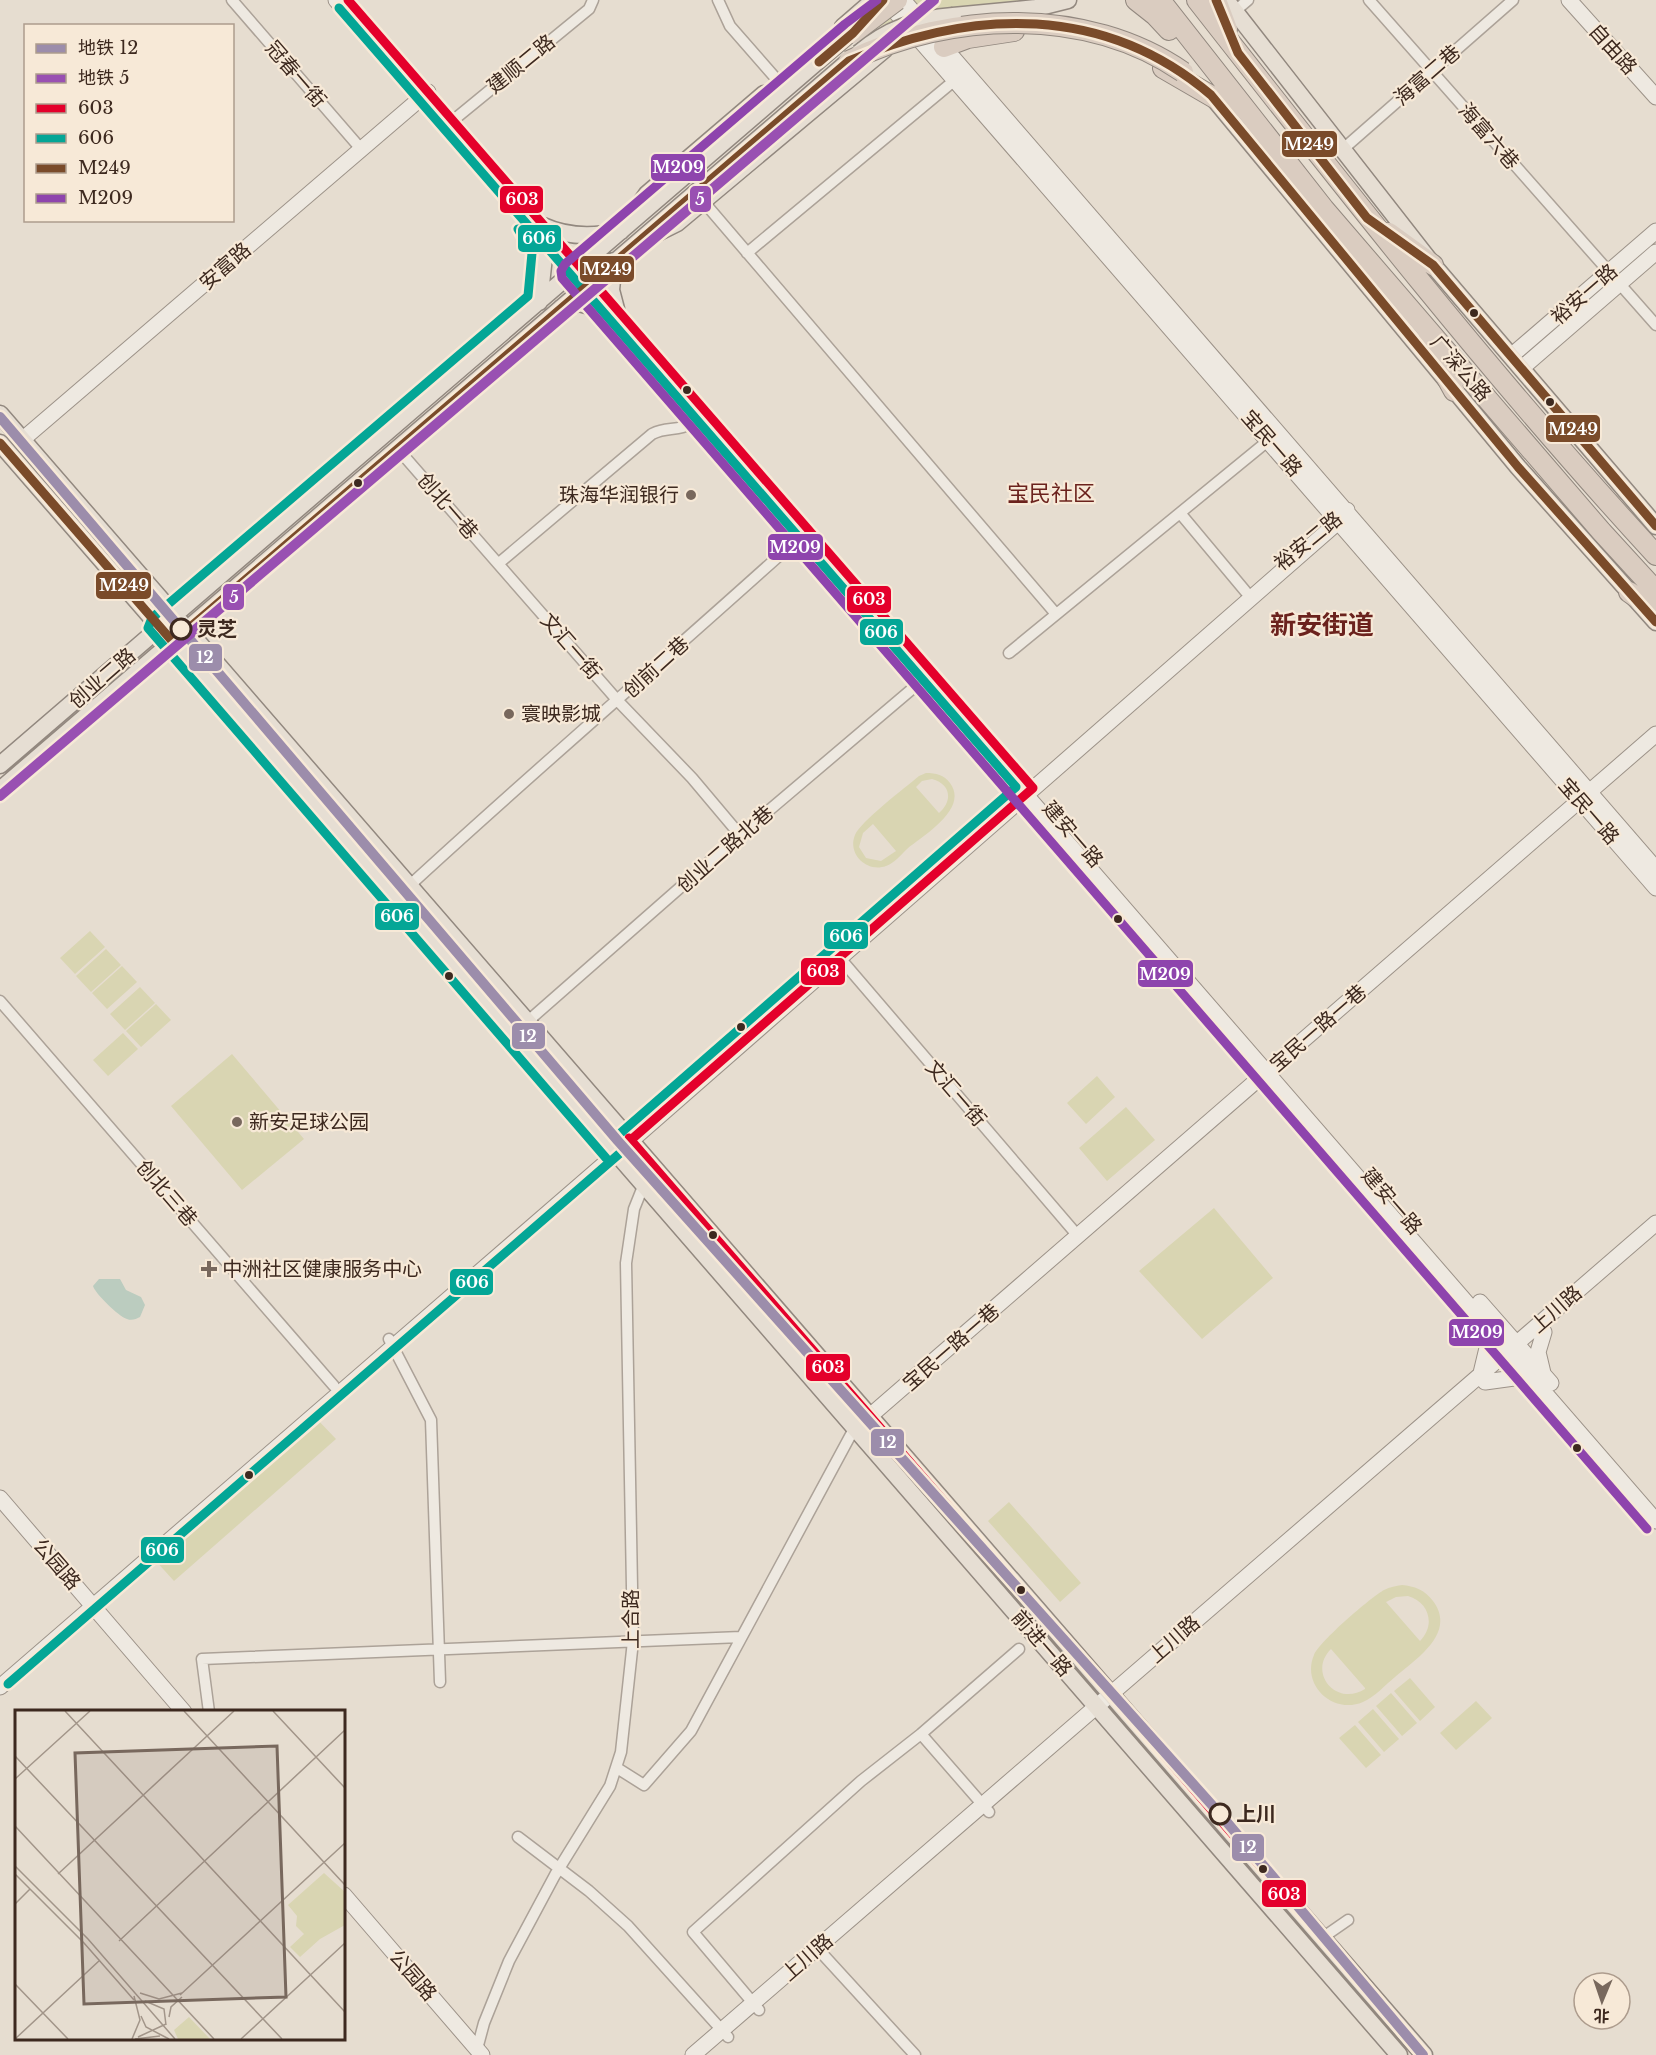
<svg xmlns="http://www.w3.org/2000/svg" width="1656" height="2055" font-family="'Libre Baskerville','Noto Sans SC',serif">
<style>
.green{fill:#d9d5b2;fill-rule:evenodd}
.water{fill:#bbccbf}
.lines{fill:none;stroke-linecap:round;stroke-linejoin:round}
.street-casing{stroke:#aca298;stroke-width:13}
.secondary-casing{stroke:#9c9288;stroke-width:17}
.primary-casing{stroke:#92887f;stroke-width:19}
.highway-casing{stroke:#92887f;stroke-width:22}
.street{stroke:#eee9e1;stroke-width:10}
.secondary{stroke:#eee9e1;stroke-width:15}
.primary{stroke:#e6ded3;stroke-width:16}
.highway{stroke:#daccc0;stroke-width:20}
.primary-bridge-casing{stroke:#92887f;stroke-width:19;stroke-linecap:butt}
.highway-bridge-casing{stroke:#92887f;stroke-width:22;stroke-linecap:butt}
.primary-bridge{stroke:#e6ded3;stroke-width:16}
.highway-bridge{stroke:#daccc0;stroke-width:20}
.bus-1-casing{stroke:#f7e9d7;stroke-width:14}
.bus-2-casing{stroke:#f7e9d7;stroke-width:14}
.bus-3-casing{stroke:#f7e9d7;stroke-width:14}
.bus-4-casing{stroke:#f7e9d7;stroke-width:14}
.bus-1{stroke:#e4002b;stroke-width:9}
.bus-2{stroke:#04a696;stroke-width:9}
.bus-3{stroke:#7a4b2a;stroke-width:9}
.bus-4{stroke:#8e44ad;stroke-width:9}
.metro-1-casing{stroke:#f7e9d7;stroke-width:15}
.metro-2-casing{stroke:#f7e9d7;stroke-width:15}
.metro-1{stroke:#9c8dab;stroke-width:10}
.metro-2{stroke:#9950b2;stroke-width:10}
.bus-dot{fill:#3d291f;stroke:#f7e9d7;stroke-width:2}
.poi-dot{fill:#78685d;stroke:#f7e9d7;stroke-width:2}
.stop-dot{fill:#f7e9d7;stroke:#3d291f;stroke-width:3}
.labels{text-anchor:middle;stroke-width:4.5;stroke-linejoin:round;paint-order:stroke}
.street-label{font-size:20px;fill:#3d291f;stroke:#f7e9d7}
.poi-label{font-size:20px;fill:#3d291f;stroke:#f7e9d7;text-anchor:start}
.stop-label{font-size:20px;font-weight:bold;fill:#3d291f;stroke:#f7e9d7;text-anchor:start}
.quarter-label{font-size:22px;fill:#6b221d;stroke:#f7e9d7}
.district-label{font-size:26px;font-weight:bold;fill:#6b221d;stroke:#f7e9d7}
.inset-road{fill:none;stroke:#a29589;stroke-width:1.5}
.view{fill:#78685d;fill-opacity:0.15;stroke:#78685d;stroke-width:3}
.inset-edge{fill:none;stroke:#3d291f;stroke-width:3}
.line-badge{stroke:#f7e9d7;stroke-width:2}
.badge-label{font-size:16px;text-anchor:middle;font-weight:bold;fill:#fff}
</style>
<rect width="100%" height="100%" fill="#e6ddd0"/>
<path class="green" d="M902,0H1033L927,10L904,16L865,33Z
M926,773C936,773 944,775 950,783C969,809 924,835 907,849C901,855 894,863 886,866C867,873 847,854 855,835C860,822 906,787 919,776ZM932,779C951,784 953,801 939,813L916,787L922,781ZM873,824L896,851L881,861L866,858L859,847L863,833Z
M90,931L105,947L75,974L60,958Z
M106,949L121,965L91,992L76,976Z
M122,966L137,982L107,1009L92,993Z
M140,987L155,1003L125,1030L110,1014Z
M156,1004L171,1020L141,1047L126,1031Z
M123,1033L138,1049L108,1076L93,1060Z
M232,1054L304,1139L242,1190L171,1106Z
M1097,1076L1115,1097L1086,1124L1067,1103Z
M1126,1107L1155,1140L1107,1181L1079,1148Z
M1214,1208L1273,1278L1202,1339L1139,1271Z
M315,1417L336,1439L174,1581L154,1559Z
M1009,1502L1081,1583L1060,1602L988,1521Z
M1402,1585C1414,1586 1425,1590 1433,1601C1457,1633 1416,1659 1395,1677C1385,1685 1375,1697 1363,1702C1333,1715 1301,1685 1314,1655C1320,1641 1370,1598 1384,1590C1390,1587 1396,1586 1402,1585ZM1408,1596C1429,1602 1436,1625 1420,1641L1386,1602L1396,1597ZM1331,1649L1365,1688V1689C1337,1707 1307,1673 1331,1649Z
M1410,1678L1435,1707L1420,1721L1394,1691Z
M1391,1693L1417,1723L1402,1736L1376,1706Z
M1476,1701L1492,1718L1456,1750L1440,1733Z
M1373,1709L1399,1739L1384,1752L1358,1722Z
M1355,1725L1381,1755L1366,1768L1339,1738Z"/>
<path class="water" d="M99,1279H120L126,1290L141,1297L145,1305L140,1317C136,1319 132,1321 127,1319C119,1317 94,1292 93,1286Z"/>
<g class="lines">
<defs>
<path id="street" d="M232,0L361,149
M718,0L730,26L779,82
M1369,0L1656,325
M1234,12L1248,0
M445,127L589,9L593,0
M1342,150L1513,0
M703,201L1056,614
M747,253L955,80
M397,448L618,701L692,778L740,835
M1180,513L1246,592
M499,563L652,434C670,425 677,434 698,419
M1009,653L1269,440
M408,887C537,768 671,654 801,536L810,531
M833,950L1078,1236
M0,1001L334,1386
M527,1022L740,835L925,678
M389,1339L431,1420L440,1682
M209,1712L202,1659L741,1637
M921,1734L989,1812
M617,1768L644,1785L691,1731L855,1427
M518,1837L589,1891L628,1926L728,2037
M1322,1938L1348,1920
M817,1948L915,2055
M759,2010L693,1932L861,1781L921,1734L1019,1649
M477,2049L484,2023L509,1961L555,1875L610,1786L621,1752L633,1641L626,1263L634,1209L644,1184"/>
<path id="secondary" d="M336,0L1656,1521
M885,0L1656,888
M903,0L1656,869
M1569,0L1656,97
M1511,356L1656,231
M1522,368L1656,252
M22,440L428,92
M1480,1302L1551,1383
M1481,1373L1487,1348L1482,1324
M1543,1373L1538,1352L1544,1332
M1485,1382L1514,1378L1537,1384
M870,1416L1656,734
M0,1498L184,1712
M0,1687L617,1153L1346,515L1347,510
M344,1895L482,2055
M693,2055L1656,1223"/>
<path id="primary" d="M1226,0L1433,265L1656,526
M953,16L1036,8L1068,0
M843,27L874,0
M1215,100L1518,467L1656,622
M543,226C569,238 595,237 621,231L647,194L764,94
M655,234L677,223L885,49
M614,261L611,290L616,309
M539,302L544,257L541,237
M561,308L579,303L605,310
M0,414L1424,2055
M0,443L1399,2055
M0,765L861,24
M0,790L849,61"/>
<path id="highway" d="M1136,0L1155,15L1169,30
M1160,0L1324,209L1601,531L1656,591
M1197,0C1345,189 1493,378 1656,555
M1216,0L1227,29
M944,47L968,38L1014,31
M1163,68L1232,108
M1389,233L1433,265
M1427,342L1454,391
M1629,592L1656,611"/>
</defs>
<use href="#street" class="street-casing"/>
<use href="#secondary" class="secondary-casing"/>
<use href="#primary" class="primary-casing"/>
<use href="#highway" class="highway-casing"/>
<use href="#street" class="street"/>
<use href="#secondary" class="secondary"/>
<use href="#primary" class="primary"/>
<use href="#highway" class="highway"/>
<defs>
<path id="primary-bridge" d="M859,53C887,29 917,19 953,16"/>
<path id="highway-bridge" d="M853,33L897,0
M849,61C951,11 1087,6 1183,72"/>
</defs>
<use href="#primary-bridge" class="primary-bridge-casing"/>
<use href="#highway-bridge" class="highway-bridge-casing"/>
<use href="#primary-bridge" class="primary-bridge"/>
<use href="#highway-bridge" class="highway-bridge"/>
<defs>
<path id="bus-1" d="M348,0L1033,788L624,1146
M629,1138L1424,2055"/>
<path id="bus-2" d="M339,8L1016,787L616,1137
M518,229L532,253L528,296L152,618L148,628L606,1158
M8,1684L626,1148"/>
<path id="bus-3" d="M1216,0L1238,53L1367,218L1433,265L1656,526
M819,62L853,33L883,0
M0,443L173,642L849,61C973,8 1104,4 1211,95L1518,467L1656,622"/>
<path id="bus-4" d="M877,0L845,24L565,264L561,271L562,278L1647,1529"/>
</defs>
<use href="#bus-1" class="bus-1-casing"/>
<use href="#bus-2" class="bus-2-casing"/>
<use href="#bus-3" class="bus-3-casing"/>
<use href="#bus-4" class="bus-4-casing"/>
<use href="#bus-1" class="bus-1"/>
<use href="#bus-2" class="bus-2"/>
<use href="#bus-3" class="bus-3"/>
<use href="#bus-4" class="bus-4"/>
<defs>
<path id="metro-1" d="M0,417L618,1141L1220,1814L1423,2055"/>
<path id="metro-2" d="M0,796L934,0"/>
</defs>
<use href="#metro-1" class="metro-1-casing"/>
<use href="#metro-2" class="metro-2-casing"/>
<use href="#metro-1" class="metro-1"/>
<use href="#metro-2" class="metro-2"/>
</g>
<g class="bus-dot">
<circle cx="1474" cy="313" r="5"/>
<circle cx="687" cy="390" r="5"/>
<circle cx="1550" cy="402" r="5"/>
<circle cx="358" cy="483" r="5"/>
<circle cx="1118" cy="919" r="5"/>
<circle cx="449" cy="976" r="5"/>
<circle cx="741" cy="1027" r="5"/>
<circle cx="713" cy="1235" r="5"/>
<circle cx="1577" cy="1448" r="5"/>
<circle cx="249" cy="1475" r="5"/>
<circle cx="1021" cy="1590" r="5"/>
<circle cx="1263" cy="1869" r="5"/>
</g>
<g class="poi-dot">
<circle cx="691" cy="495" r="6"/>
<circle cx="509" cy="714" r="6"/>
<circle cx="237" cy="1122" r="6"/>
<path d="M206 1260h6v6h6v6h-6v6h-6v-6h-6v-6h6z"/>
</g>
<g class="stop-dot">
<circle cx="181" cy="629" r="10"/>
<circle cx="1220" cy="1814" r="10"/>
</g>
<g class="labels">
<g class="street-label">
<text transform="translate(1613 49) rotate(48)" y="7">自由路</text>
<text transform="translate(521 64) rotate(-39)" y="7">建顺二路</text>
<text transform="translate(296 74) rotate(49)" y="7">冠春一街</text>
<text transform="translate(1427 75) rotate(-41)" y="7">海富二巷</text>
<text transform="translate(1489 136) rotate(49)" y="7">海富六巷</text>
<text transform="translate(225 266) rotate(-41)" y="7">安富路</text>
<text transform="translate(1584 294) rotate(-41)" y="7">裕安一路</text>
<text transform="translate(1461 368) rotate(49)" y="7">广深公路</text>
<text transform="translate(1272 443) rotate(49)" y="7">宝民一路</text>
<text transform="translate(448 506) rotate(49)" y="7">创北一巷</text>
<text transform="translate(1308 541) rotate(-39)" y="7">裕安二路</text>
<text transform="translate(571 646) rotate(49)" y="7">文汇一街</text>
<text transform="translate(656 667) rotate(-42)" y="7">创前二巷</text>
<text transform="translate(102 678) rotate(-41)" y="7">创业二路</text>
<text transform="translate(1589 811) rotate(49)" y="7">宝民一路</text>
<text transform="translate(1073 834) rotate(49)" y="7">建安一路</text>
<text transform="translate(725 849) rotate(-41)" y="7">创业二路北巷</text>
<text transform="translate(1318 1028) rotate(-41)" y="7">宝民一路一巷</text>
<text transform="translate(956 1093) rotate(49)" y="7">文汇一街</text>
<text transform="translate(167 1193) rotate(49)" y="7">创北三巷</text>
<text transform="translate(1392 1201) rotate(49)" y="7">建安一路</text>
<text transform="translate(1556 1309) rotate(-41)" y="7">上川路</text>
<text transform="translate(951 1347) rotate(-41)" y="7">宝民一路一巷</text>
<text transform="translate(57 1564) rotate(49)" y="7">公园路</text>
<text transform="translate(631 1619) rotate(-90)" y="7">上合路</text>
<text transform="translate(1174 1639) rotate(-41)" y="7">上川路</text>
<text transform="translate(1042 1643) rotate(49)" y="7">前进一路</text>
<text transform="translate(807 1957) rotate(-41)" y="7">上川路</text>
<text transform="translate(413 1975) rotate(49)" y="7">公园路</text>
</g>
<g class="poi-label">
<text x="679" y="502" text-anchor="end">珠海华润银行</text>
<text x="521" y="721">寰映影城</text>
<text x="249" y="1129">新安足球公园</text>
<text x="222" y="1276">中洲社区健康服务中心</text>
</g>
<g class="stop-label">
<text x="197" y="636">灵芝</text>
<text x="1236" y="1821">上川</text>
</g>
<g class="quarter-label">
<text x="1051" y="501">宝民社区</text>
</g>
<g class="district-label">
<text x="1322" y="634">新安街道</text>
</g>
</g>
<g transform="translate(15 1710)">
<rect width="330" height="330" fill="#e6ddd0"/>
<path d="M309,163L330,182V215L305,229L285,247L275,237L289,224L281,216L282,206L273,195ZM174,307L195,329H163L159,320Z" fill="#d9d5b2"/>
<path class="inset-road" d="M50,1L330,302M169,1L330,175M258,1L330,78M0,46L267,329M0,69L75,1M0,116L199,329M0,156L73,229L160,329M0,164L69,233L119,290M43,164L219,1M0,194L15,179M104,231L330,20M0,274L53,329M125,283L144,289L167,283M165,285L330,133M130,291L149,299L151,315M126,306L131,317L154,329M154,307L156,297L167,287M123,327L151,314M0,329L85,250M117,329L125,310L119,286M120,329L145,326M226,329L330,233"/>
<path class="view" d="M262,36L271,287L69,294L60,43Z"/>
<rect width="330" height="330" class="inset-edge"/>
</g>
<g class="line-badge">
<rect x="1281" y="130" width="57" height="28" rx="6" fill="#7a4b2a"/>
<rect x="650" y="153" width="56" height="29" rx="6" fill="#8e44ad"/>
<rect x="689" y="185" width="23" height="28" rx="6" fill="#9950b2"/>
<rect x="499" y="185" width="45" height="29" rx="6" fill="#e4002b"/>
<rect x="517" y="224" width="45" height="29" rx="6" fill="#04a696"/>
<rect x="579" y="255" width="56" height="28" rx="6" fill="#7a4b2a"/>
<rect x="1545" y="414" width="56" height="29" rx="6" fill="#7a4b2a"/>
<rect x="767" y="533" width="57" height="28" rx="6" fill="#8e44ad"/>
<rect x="95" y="571" width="57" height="29" rx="6" fill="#7a4b2a"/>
<rect x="222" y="583" width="23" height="28" rx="6" fill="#9950b2"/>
<rect x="846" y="585" width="46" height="29" rx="6" fill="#e4002b"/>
<rect x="859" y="618" width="45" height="28" rx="6" fill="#04a696"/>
<rect x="188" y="643" width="35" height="29" rx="6" fill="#9c8dab"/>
<rect x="374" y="902" width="46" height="29" rx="6" fill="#04a696"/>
<rect x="823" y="921" width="46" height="29" rx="6" fill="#04a696"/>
<rect x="800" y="957" width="46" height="29" rx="6" fill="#e4002b"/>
<rect x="1137" y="959" width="57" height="29" rx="6" fill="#8e44ad"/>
<rect x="511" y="1022" width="35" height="28" rx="6" fill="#9c8dab"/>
<rect x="449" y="1268" width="45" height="28" rx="6" fill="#04a696"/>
<rect x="1448" y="1318" width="57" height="29" rx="6" fill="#8e44ad"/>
<rect x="805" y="1353" width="46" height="29" rx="6" fill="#e4002b"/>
<rect x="870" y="1428" width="35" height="29" rx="6" fill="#9c8dab"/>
<rect x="140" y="1536" width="45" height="28" rx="6" fill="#04a696"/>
<rect x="1231" y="1833" width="34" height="29" rx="6" fill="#9c8dab"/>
<rect x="1261" y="1879" width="46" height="29" rx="6" fill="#e4002b"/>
</g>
<g class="badge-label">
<text x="1309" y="150">M249</text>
<text x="678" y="173">M209</text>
<text x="700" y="205">5</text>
<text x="522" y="205">603</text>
<text x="539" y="244">606</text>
<text x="607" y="275">M249</text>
<text x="1573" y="435">M249</text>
<text x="795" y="553">M209</text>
<text x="124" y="591">M249</text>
<text x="234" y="603">5</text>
<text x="869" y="605">603</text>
<text x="881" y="638">606</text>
<text x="205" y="663">12</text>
<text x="397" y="922">606</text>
<text x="846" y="942">606</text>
<text x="823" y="977">603</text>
<text x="1165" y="980">M209</text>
<text x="528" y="1042">12</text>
<text x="472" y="1288">606</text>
<text x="1477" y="1338">M209</text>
<text x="828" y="1373">603</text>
<text x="888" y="1448">12</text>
<text x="162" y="1556">606</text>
<text x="1248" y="1853">12</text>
<text x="1284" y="1900">603</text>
</g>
<rect x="24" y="24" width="210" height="198" fill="#f7e9d7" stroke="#ad9c8d" stroke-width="1.5"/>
<rect x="36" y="44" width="30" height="9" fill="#9c8dab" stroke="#ad9c8d" stroke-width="1.5"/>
<text x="78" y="54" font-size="18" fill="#3d291f">地铁 12</text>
<rect x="36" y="74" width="30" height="9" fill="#9950b2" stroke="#ad9c8d" stroke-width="1.5"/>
<text x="78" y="84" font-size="18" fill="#3d291f">地铁 5</text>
<rect x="36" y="104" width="30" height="9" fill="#e4002b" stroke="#ad9c8d" stroke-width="1.5"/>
<text x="78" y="114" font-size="18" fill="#3d291f">603</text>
<rect x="36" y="134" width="30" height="9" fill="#04a696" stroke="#ad9c8d" stroke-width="1.5"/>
<text x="78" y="144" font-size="18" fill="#3d291f">606</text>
<rect x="36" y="164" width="30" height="9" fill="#7a4b2a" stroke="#ad9c8d" stroke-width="1.5"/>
<text x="78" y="174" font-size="18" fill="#3d291f">M249</text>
<rect x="36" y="194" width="30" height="9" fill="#8e44ad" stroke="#ad9c8d" stroke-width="1.5"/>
<text x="78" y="204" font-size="18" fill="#3d291f">M209</text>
<g transform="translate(1602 2001) rotate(182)"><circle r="28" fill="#f7e9d7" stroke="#ad9c8d" stroke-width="1.5"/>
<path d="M0-4.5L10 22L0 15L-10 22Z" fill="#78685d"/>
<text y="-9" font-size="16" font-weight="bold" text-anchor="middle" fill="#3d291f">北</text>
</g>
</svg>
